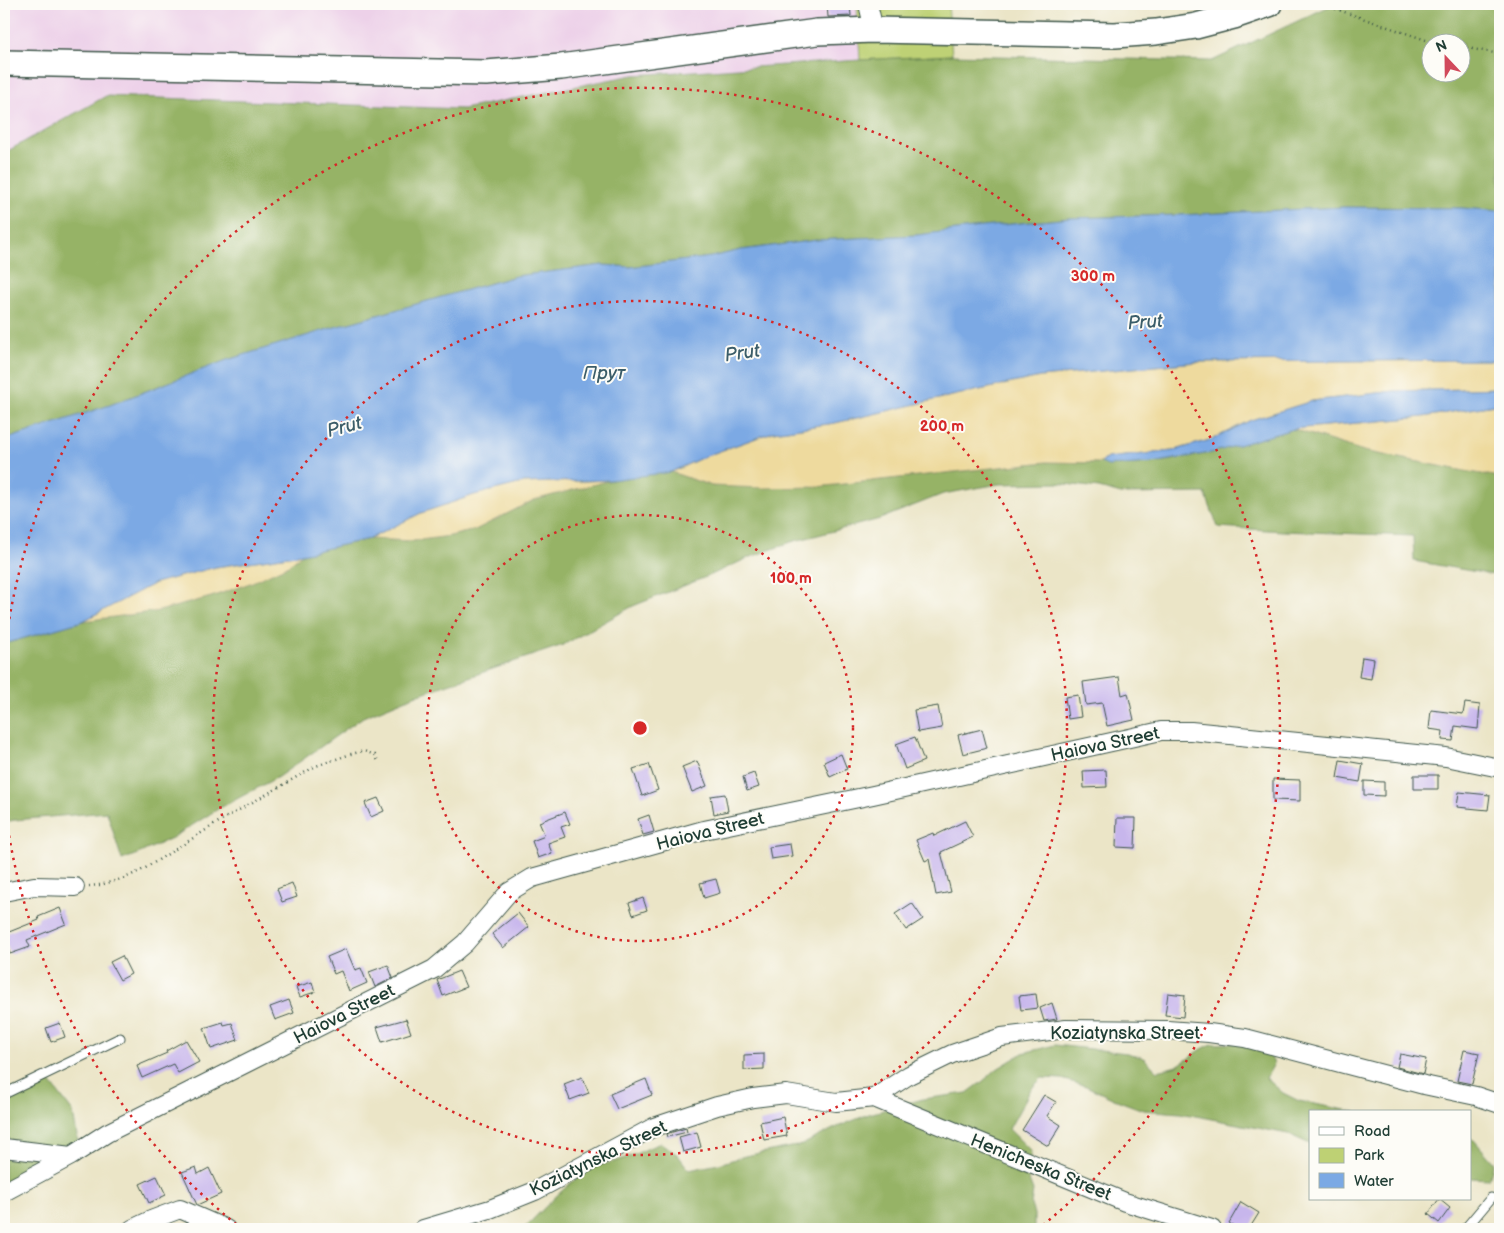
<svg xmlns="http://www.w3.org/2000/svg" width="1504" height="1233" font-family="'Balsamiq Sans',sans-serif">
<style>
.built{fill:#edd1e9}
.green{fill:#bed174;stroke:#6e8754}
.forest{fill:#96b366;stroke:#5a784d;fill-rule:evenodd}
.sand{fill:#eeda9e;stroke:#868c69}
.water{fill:#7ba9e4;stroke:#4d738c}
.building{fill:#c7b6ec}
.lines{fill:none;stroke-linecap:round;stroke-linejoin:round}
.lane-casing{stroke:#3e564a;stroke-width:11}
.street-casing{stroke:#3e564a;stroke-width:20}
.secondary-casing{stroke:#3e564a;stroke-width:28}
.path{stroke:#3e564a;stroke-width:2.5;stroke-dasharray:1 4;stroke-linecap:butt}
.lane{stroke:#fff;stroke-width:9}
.street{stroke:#fff;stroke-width:18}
.secondary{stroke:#fff;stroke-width:25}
.ring{fill:none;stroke:#d62828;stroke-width:2.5;stroke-dasharray:2.5 5}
.labels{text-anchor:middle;stroke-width:4;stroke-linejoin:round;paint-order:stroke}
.street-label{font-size:18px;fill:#1f3d34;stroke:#fdfcf7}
.water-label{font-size:19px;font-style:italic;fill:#3b5d69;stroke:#fdfcf7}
.centre{fill:#d62828;stroke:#fdfcf7;stroke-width:2.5}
.ring-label{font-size:15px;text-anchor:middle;font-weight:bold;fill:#d62828;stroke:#fdfcf7;stroke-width:4;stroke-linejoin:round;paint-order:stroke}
</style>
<rect width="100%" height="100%" fill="#fdfcf7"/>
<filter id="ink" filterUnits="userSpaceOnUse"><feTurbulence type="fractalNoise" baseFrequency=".02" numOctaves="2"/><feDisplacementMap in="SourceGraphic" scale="10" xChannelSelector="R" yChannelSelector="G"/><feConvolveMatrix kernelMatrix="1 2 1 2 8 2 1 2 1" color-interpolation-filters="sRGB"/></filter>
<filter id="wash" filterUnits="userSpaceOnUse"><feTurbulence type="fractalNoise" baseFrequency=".0096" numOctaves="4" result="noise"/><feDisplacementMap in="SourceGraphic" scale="20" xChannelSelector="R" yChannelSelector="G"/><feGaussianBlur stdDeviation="1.12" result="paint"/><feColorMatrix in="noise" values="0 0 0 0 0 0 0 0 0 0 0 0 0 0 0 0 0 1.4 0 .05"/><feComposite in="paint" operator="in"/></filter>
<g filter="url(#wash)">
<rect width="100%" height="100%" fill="#ebe5c7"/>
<path class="built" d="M4,4H857L860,60L633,75L463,109L106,96L4,153Z"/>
<path class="green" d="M857,4H948L952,55L860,60Z"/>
<path class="forest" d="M1334,4H1500V211L1462,208L1344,207L1180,215L1070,218L973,228L917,235L817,240L741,250L711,257L631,267L603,265L516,276L335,327L227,360L110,405L4,440V153L106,96L463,109L633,75L860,60L952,55L1212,61ZM1432,42H1462V72H1432Z
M1293,429L1364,451L1470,472L1500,477V576L1414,561L1413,536L1283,531L1218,527L1205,493L1121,494L1099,488L1057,483L999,484L943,494L880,519L791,542L748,558L711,575L633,606L563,645L419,694L363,717L278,777L218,809L172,838L140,853L122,860L107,812L15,820L4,822V644L83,621L158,611L211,597L250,583L287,566L302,554L369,539L413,541L450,536L475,530L534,500L611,480L637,476L671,472L712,486L816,487L1046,462L1101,463C1112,467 1124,465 1135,464C1190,461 1241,444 1293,429Z
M1241,1043L1267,1048L1274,1064L1266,1078L1283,1093L1299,1101L1356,1112H1310V1144L1288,1134L1248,1126L1180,1113L1143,1110L1114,1099L1086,1086L1062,1079L1042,1078L1031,1089L1009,1129L1031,1151L1028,1178L1033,1191L1031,1205L1034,1214V1229H464L475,1227L498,1228H524C544,1209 565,1185 588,1170C599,1164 614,1163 625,1158C638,1154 649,1147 661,1143L678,1155L689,1170L719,1164L745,1156L802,1145L835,1128L869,1114L923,1099L967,1093L982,1082L997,1069L1023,1053L1055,1045L1127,1053L1144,1058L1157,1071L1177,1066L1202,1049L1212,1044Z
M49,1081L73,1112L78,1142L4,1184V1101Z
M1470,1139L1474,1140L1494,1163L1489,1179L1470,1178Z"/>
<path class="sand" d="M1500,360V388L1394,391L1312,401L1251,420L1213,439L1172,451L1107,458L1101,463L1046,462L816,487L763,488L712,486L671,472L706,456L773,432L835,423L947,397L1040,377L1196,362Z
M1500,404V477L1470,472L1364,451L1293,429L1423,417Z
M611,480L534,500L475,530L450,536L413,541L369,539L421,513L474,495L522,483Z
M302,554L287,566L250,583L211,597L159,611L83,621L155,583L216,567Z"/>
<path class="water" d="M1344,207L1462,208L1500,211V360L1196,362L1040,377L947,397L835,423L773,432L706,456L671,472L611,480L522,483L474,495L421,513L369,539L302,554L216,567L155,583L83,621L4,644V440L110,405L227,360L335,327L516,276L603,265L631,267L711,257L741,250L817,240L917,235L973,228L1070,218L1180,215Z
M1500,388V404L1423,417L1293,429L1211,453L1151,463L1108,466L1101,463L1107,458L1172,451L1213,439L1251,420L1312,401L1394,391Z"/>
<g id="blocks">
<path class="building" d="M827,4H850L851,16L828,17Z
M1362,657L1374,659L1371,679L1359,677Z
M1119,677L1122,695L1128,693L1134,720L1107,726L1102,703L1086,705L1083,682Z
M1078,695L1081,717L1068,719L1065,697Z
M1465,703L1480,705L1478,729L1455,726L1453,741L1442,740L1443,731L1429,729L1431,710L1463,714Z
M938,706L942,728L918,732L914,710Z
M982,729L987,748L963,754L958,735Z
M915,737L924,761L905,769L896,744Z
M841,754L847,769L830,777L824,762Z
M1340,760L1363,764L1360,782L1337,778Z
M697,761L707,786L692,792L682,767Z
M649,764L658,790L642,796L633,769Z
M1106,770L1107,787L1084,788L1083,771Z
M754,773L759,787L747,791L743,777Z
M1414,775H1438V789H1414Z
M1273,779L1300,780V801L1273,800Z
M1364,781L1384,782V796L1364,795Z
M1459,792L1490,795L1488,810L1457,807Z
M725,794L728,811L714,814L711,796Z
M378,798L384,811L371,817L365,803Z
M565,812L570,824L561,827L565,837L548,843L552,853L538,858L532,841L545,836L539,822Z
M649,815L654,832L643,835L638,819Z
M1117,818H1136L1135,848L1116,847Z
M965,821L973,837L941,852L951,892L936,895L929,859L925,861L916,840L933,833L934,836Z
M790,844L792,856L771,859L769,847Z
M716,879L720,893L704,898L700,883Z
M292,883L297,897L282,902L277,889Z
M643,898L647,910L633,915L629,903Z
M912,903L923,919L906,930L895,914Z
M60,908L66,924L27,940L30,947L10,954L4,938V934L39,920L38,917Z
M518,913L529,927L503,948L492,934Z
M346,949L355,970L361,968L367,983L349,991L341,971L334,974L327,957Z
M122,956L131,974L120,980L110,962Z
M388,965L393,978L375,987L369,972Z
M459,971L466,987L443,996L437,980Z
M312,982L315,992L300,997L296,987Z
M1168,993L1185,995L1183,1017L1165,1015Z
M1036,994L1038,1008L1021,1010L1019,996Z
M289,1000L294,1013L275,1020L270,1007Z
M1052,1003L1057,1019L1044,1021L1040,1008Z
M406,1019L411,1033L382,1042L377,1027Z
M223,1022L224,1025L232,1023L238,1040L211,1049L204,1028Z
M60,1023L65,1037L51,1042L46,1028Z
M186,1040L199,1062L178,1073L173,1064L142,1078L137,1066L167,1053L166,1051Z
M1464,1050L1479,1053L1472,1084L1457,1081Z
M764,1054V1069L744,1070V1055Z
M1400,1054L1426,1059L1423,1074L1397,1067Z
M582,1077L589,1093L570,1100L564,1084Z
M646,1079L652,1095L617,1109L610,1094Z
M1044,1095L1056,1102L1047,1116L1061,1125L1048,1146L1022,1130Z
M783,1117L787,1136L764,1140L760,1122Z
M686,1128L687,1132L667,1137L666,1134Z
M697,1132L701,1147L683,1152L679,1137Z
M196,1167L198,1174L209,1168L221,1194L197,1205L182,1172Z
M157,1176L166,1195L149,1203L140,1184Z
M1439,1199L1450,1208L1439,1223L1428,1214Z
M1241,1202L1259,1213L1249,1229H1239L1229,1223Z"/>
</g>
</g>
<g filter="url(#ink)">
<use href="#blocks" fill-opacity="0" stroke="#3e564a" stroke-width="1"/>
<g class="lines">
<defs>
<path id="lane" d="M4,1094L120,1038
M1465,1229L1491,1198"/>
<path id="street" d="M868,4L874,30
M4,892L34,886L75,887
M874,1098L1125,1202L1212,1229
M4,1148L71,1156
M4,1192L71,1156L107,1133L434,969L465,943L509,892L532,878L704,830L873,795L1161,731H1191L1446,757L1500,768
M132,1229L151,1220L180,1209L226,1229
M423,1229L490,1209L535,1191L654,1127L717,1106L753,1098L786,1094L836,1102L874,1098L909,1075L952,1054L1002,1037L1066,1029L1167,1030L1209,1033L1245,1038L1424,1085L1476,1096L1500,1104"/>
<path id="secondary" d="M4,63L486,73L561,67L817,32L874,30L1115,35L1156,32L1196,26L1234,16L1269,4"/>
</defs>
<use href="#lane" class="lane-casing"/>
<use href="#street" class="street-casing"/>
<use href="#secondary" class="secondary-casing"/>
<path class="path" d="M1321,4L1426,40L1440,42
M1462,47L1500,54
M89,886L100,885L125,878L144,869L225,818L316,766L351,754L364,751L375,755L378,761"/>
<use href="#lane" class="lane"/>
<use href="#street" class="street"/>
<use href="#secondary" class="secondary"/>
</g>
</g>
<g class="ring">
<circle cx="640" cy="728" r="213"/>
<circle cx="640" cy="728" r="427"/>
<path d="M242 1229A640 640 0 0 1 4 800M4 656A640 640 0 1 1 1038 1229"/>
</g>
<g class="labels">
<g class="street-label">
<text transform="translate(1105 744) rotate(-12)" y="6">Haiova Street</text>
<text transform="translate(710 831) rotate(-14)" y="6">Haiova Street</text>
<text transform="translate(344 1014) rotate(-27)" y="6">Haiova Street</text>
<text x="1125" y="1039">Koziatynska Street</text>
<text transform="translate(598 1158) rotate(-26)" y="6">Koziatynska Street</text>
<text transform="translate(1041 1167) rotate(22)" y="6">Henicheska Street</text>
</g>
<g class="water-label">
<text transform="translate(1145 321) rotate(-4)" y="7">Prut</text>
<text transform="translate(742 352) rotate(-8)" y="7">Prut</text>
<text x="604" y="379">Прут</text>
<text transform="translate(344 426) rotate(-15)" y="7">Prut</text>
</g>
</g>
<circle cx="640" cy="728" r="8" class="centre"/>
<g class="ring-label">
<text x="1093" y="281">300 m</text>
<text x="942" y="431">200 m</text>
<text x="791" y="583">100 m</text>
</g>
<rect width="1504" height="1233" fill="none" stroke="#fdfcf7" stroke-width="20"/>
<rect x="1309" y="1110" width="162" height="90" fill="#fdfcf7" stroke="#a4b0a9"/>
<rect x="1319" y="1127" width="25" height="8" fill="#ffffff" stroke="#a4b0a9"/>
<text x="1354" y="1136" font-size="15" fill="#1f3d34">Road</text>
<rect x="1319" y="1148" width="25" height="15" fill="#bed174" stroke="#a4b0a9"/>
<text x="1354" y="1160" font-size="15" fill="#1f3d34">Park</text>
<rect x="1319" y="1173" width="25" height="15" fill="#7ba9e4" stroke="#a4b0a9"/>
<text x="1354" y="1186" font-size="15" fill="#1f3d34">Water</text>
<g transform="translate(1446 58) rotate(338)"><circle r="24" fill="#fdfcf7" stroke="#a4b0a9"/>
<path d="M0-4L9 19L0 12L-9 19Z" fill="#d1495b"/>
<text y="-8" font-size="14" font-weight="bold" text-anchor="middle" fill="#1f3d34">N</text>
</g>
</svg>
